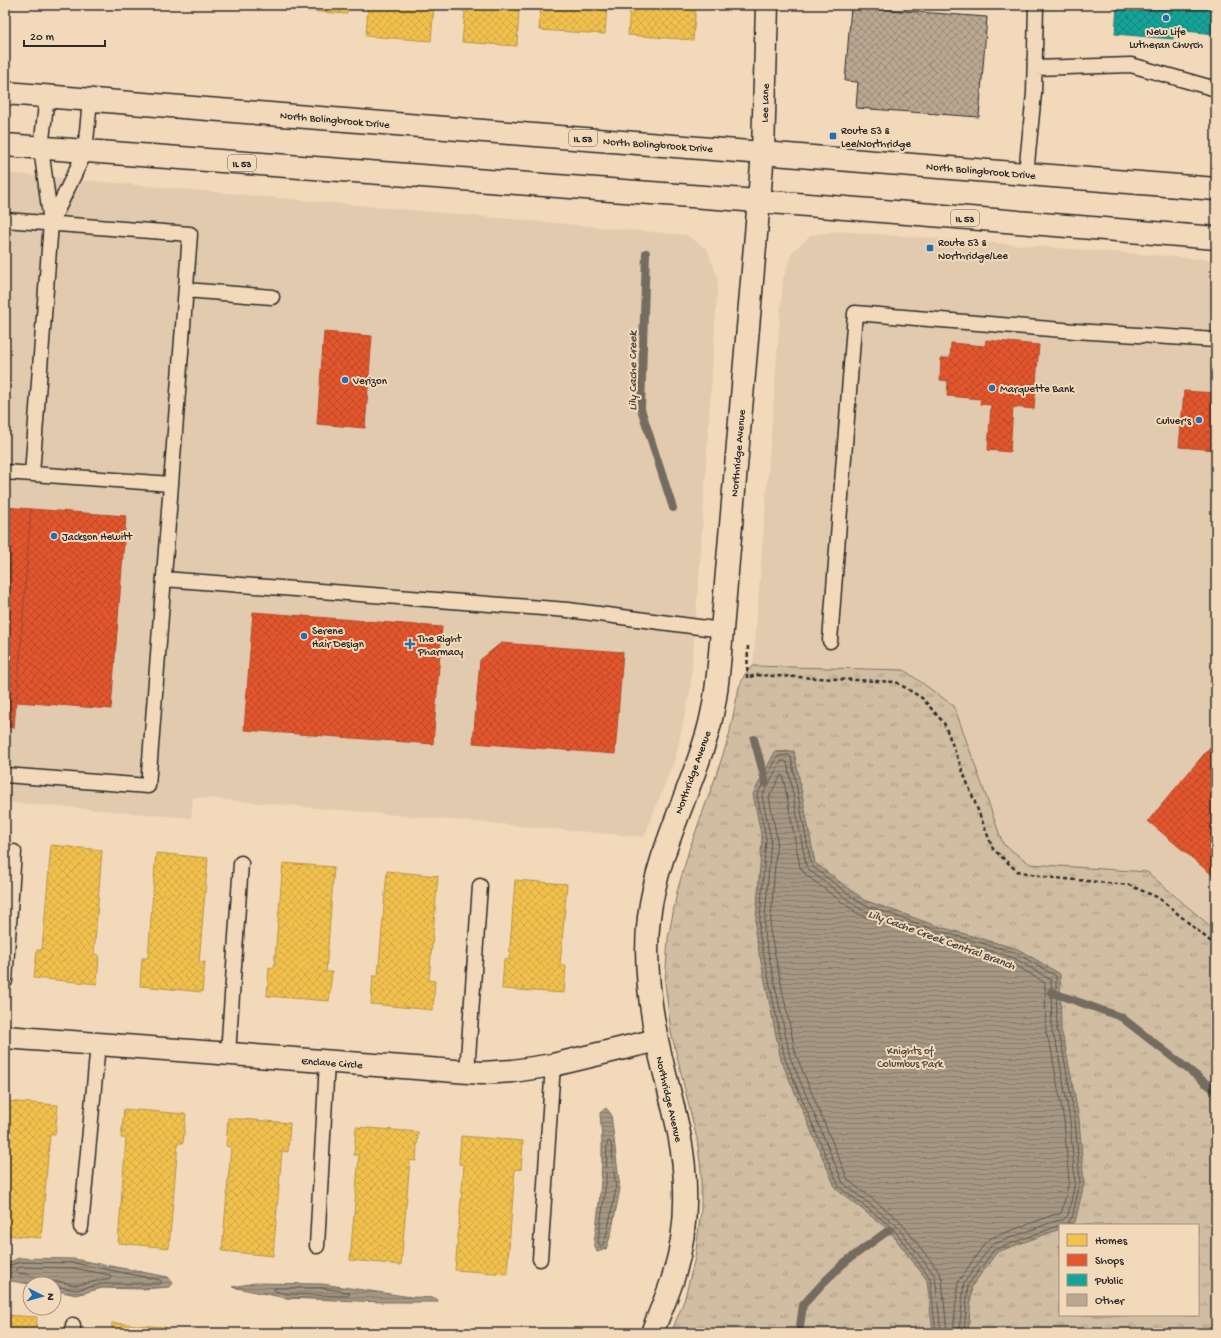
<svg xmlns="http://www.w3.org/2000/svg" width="1221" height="1338" font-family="'Gochi Hand',sans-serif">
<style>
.built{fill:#e2caae}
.park{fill:url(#park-tufts);stroke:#7e7466;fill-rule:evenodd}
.water{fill:url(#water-rules);stroke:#746c60}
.homes{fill:url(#homes-cross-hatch);stroke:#b69444}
.shops{fill:url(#shops-cross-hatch);stroke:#ac4a2d}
.public{fill:url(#public-cross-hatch);stroke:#1d7f77}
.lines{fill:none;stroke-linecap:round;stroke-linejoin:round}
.shore{stroke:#5c564e;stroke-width:1}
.stream{stroke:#746c60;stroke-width:8}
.building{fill:url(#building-cross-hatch);stroke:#2b2b2b}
.lane-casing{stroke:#2b2b2b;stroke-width:17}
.street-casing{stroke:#2b2b2b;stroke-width:25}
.primary-casing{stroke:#2b2b2b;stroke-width:25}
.path{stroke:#2b2b2b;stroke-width:2.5;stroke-dasharray:4 3;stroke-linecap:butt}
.lane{stroke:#f2d9ba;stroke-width:14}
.street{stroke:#f2d9ba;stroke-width:22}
.primary{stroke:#f2d9ba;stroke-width:22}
.poi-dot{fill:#1f6fb2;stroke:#f2d9ba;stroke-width:1.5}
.labels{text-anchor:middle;stroke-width:4;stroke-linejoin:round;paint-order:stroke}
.shield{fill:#f2d9ba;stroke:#675f56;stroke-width:1}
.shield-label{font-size:10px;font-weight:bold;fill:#2b2b2b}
.poi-label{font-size:11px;fill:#2b2b2b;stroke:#f2d9ba;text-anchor:start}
.street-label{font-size:11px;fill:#2b2b2b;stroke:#f2d9ba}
.park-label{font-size:11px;fill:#4c4843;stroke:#f2d9ba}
.water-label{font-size:12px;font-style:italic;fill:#4a4641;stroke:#f2d9ba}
</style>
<defs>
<pattern id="park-tufts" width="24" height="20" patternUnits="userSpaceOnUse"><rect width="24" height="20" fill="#d1bda2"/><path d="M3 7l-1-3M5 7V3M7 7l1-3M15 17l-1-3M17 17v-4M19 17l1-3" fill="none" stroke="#aa9a84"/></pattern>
<pattern id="water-rules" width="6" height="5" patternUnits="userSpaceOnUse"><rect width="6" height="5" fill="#a59783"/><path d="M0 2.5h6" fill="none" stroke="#877b6b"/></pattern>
<pattern id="homes-cross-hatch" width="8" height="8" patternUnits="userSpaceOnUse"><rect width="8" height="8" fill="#f2c14e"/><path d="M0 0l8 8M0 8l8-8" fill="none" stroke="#d0a644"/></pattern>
<pattern id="shops-cross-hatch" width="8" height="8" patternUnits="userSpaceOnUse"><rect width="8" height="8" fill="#e4572e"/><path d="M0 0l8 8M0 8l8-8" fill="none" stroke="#b94827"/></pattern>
<pattern id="public-cross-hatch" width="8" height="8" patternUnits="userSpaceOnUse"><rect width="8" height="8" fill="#17a398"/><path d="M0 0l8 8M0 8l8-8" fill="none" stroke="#15857c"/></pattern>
<pattern id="building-cross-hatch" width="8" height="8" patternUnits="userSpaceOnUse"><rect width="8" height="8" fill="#bba892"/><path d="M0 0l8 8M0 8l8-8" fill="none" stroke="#988977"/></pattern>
</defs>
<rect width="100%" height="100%" fill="#f2d9ba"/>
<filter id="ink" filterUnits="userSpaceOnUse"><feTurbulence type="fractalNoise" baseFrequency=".025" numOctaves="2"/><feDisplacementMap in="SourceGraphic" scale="8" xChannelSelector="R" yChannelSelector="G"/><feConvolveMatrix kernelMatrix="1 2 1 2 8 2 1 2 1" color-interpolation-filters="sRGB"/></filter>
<g filter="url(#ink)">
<path class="built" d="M5,173L686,235L707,249L718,278L700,564L690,691L676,756L644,837L193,797L191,818L5,802Z
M838,231L1216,260V931L1147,872L1030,864L1003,844L954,706L904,670L753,666L783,279L792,252L811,235Z"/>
<path class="park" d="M753,666L904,670L954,706L1003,844L1030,864L1147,872L1216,931V1333H671L684,1301L695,1258L701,1211V1170L697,1139L671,1032L665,983L668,939L677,892L689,850L717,773L729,736L739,687L745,674ZM1060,1225H1198V1315H1060Z"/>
<path class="water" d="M794,751L815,863L864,900L937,926L1018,949L1060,974L1061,1030L1065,1045L1079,1119L1084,1184L1075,1222L1068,1225H1060V1229L997,1252L972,1286L968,1333H933L927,1280L889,1230L836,1189L781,1060L755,932L762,839L753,794L775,752Z
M606,1108L611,1114L620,1189L611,1234L606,1249L597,1252L594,1243C600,1200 605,1157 600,1113Z
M19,1258L74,1259L168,1277L173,1283L170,1287L142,1289L102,1288L76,1295L54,1290V1284H30L5,1280V1264Z
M255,1283L322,1284L411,1297L435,1298L438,1300L437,1302H383L286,1298L232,1287Z"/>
<path class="homes" d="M282,5H347V14L281,9Z
M368,5H434L431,41L366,36Z
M454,5H484V6L519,9L517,46L462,42L465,11L454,10Z
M541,5H607L605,34L539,30Z
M630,5H696L693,40L628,35Z
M51,845L102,850L94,954L99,955L97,984L34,978L37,950H42Z
M156,853L208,858L199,962H205L202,992L140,986L142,958H148Z
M283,863L334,867L326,972H332L329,1001L267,996L269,967L274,968Z
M387,871L438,876L429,980L435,981L433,1010L371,1004L373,976H378Z
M515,880L567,884L560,965H566L564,993L502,989L504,959L509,960Z
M5,1101L58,1105L55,1134H50L41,1238L5,1235Z
M124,1109L186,1114L183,1143H178L169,1248L118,1243L126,1138H121Z
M228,1118L290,1123L288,1152L282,1151L273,1256L222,1251L231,1147L226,1146Z
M356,1127L418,1132L416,1161L410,1160L401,1265L350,1260L359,1155H354Z
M461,1136L523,1141L521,1170L515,1169L507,1274L455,1270L464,1165L459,1164Z
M5,1315L37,1317L36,1333H5Z
M112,1323L164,1327L163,1333H112Z
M219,1331L249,1333H218Z"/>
<path class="shops" d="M324,332L372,336L365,428L317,424Z
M986,340L1039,345L1034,409L1013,407L1010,452L988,450L991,405L980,404L981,399L947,396L948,381L940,380L941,358H950L951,343L985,346Z
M1184,391L1216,393V450L1179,447Z
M5,507L31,509L14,728L5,727Z
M31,509L126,516L111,709L17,702Z
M253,612L442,627L433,744L244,730Z
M501,643L623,652L615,754L473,743L480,660Z
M1216,740V878L1148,821Z"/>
<path class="public" d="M1117,5H1216V34L1174,30L1173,39L1115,34Z"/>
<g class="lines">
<path class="shore" d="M609,1141L611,1143L616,1189L607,1233L603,1245L600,1246L598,1242L606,1183L607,1143Z
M5,1267L20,1262L74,1263L160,1280L162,1282L160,1284H102L76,1290L54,1286
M39,1284C36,1274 25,1274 16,1273L15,1270L21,1267L73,1268L110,1275L111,1277L110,1279C97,1279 86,1285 75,1285C66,1285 57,1277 48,1284
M276,1288H321L348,1292L350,1294L348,1296L287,1294L275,1291L274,1289Z
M936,1333L930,1278L892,1227L839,1187L785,1059L759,932L766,839L757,795L778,756L789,755L791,757L811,864L813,867L862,904L936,930L1016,953L1056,976L1057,1031L1062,1046L1075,1120L1080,1183L1072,1218L1068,1221V1225
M941,1333L935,1276L895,1224L843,1183L790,1057L764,932L771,839L762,796L781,761H785L787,762L806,865L809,870L860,909L935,934L1014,958L1051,980L1052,1032L1057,1047L1070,1120L1075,1183L1068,1215L1063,1220L1055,1221L994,1244L990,1247L964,1283L959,1333
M947,1333L942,1279L940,1273L899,1220L848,1180L796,1055L770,931L777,839L769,797L781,775L783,776L800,867L806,875L858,914L933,940L1012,963L1045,983L1046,1033L1051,1049L1064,1121L1069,1182L1062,1211L1060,1214L1053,1215L991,1238L985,1243L958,1282L953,1333
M964,1333L968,1285L994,1250L1060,1225"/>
<path class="stream" d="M646,253L641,409L673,508
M754,739L766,783
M1051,992L1121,1017L1216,1091
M799,1333L803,1305L824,1282L845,1262L889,1230"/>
</g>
<path class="building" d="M851,7L987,17L979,117L856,108L858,82L845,81Z"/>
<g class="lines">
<defs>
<path id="lane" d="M1035,68L1131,65L1216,89
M1026,174L1034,93L1036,5
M5,220L190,234L171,484
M51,223L85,152L90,100
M186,290L272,297
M5,472L171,484L148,786L5,775
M32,474L51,223L41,148L47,96
M164,579L568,610L722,630
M830,641L855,313L1075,331L1216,340
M5,981L14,852
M228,1054L241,863
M467,1072L480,886
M81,1227L98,1044
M317,1246L327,1062
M540,1259L553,1065
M73,1333V1325"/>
<path id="street" d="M5,1037L482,1073L513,1071L553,1065L657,1040
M652,1333C659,1314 668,1295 674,1275C682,1248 686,1218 685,1189C685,1138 667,1089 657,1040C649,1000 644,958 649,917C657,852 690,794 708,731C717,699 719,664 722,630L763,153L767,5"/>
<path id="primary" d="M5,93L1216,189
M5,145L758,201L1216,238"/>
</defs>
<use href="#lane" class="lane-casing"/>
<use href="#street" class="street-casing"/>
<use href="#primary" class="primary-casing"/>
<path class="path" d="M748,646L747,678L756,675L896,682L922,698L944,723L993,849L1017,871L1045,877L1129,885L1159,898L1216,946"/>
<use href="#lane" class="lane"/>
<use href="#street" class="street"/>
<use href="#primary" class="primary"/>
</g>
</g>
<g class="poi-dot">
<circle cx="1166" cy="18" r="4"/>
<rect x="829" y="132" width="8" height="8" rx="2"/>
<rect x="926" y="244" width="8" height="8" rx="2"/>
<circle cx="345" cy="380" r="4"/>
<circle cx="992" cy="388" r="4"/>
<circle cx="1199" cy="420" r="4"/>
<circle cx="54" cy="536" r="4"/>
<circle cx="304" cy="636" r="4"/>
<path d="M408 638h4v4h4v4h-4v4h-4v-4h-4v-4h4z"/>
</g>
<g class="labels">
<g class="shield">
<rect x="569" y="130" width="28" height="16" rx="3"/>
<rect x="228" y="155" width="28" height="16" rx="3"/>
<rect x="951" y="210" width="28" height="16" rx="3"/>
</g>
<g class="shield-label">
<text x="583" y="142">IL 53</text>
<text x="242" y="167">IL 53</text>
<text x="965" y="222">IL 53</text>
</g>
<g class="poi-label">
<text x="1166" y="35" text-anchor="middle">New Life<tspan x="1166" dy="13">Lutheran Church</tspan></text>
<text x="841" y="134">Route 53 &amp;<tspan x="841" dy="13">Lee/Northridge</tspan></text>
<text x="938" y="246">Route 53 &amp;<tspan x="938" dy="13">Northridge/Lee</tspan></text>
<text x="353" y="384">Verizon</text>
<text x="1000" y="392">Marquette Bank</text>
<text x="1191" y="424" text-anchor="end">Culver's</text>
<text x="62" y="540">Jackson Hewitt</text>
<text x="312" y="634">Serene<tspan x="312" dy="13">Hair Design</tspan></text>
<text x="418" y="642">The Right<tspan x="418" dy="13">Pharmacy</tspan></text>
</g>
<g class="street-label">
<text transform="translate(764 103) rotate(-88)" y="4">Lee Lane</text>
<text transform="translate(335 119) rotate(5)" y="4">North Bolingbrook Drive</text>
<text transform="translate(658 144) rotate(4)" y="4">North Bolingbrook Drive</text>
<text transform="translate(981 170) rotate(5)" y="4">North Bolingbrook Drive</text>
<text transform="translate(737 453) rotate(-85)" y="4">Northridge Avenue</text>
<text transform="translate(692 772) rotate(-70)" y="4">Northridge Avenue</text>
<text transform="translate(332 1062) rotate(4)" y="4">Enclave Circle</text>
<text transform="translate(670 1099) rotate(77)" y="4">Northridge Avenue</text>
</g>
<g class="park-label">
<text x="910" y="1054">Knights of<tspan x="910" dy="13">Columbus Park</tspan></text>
</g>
<g class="water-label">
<text transform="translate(632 371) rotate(-90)" y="4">Lily Cache Creek</text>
<text transform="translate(942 939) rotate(20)" y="4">Lily Cache Creek Central Branch</text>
</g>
</g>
<rect width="1221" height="1338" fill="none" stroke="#f2d9ba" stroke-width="20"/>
<rect x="10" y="10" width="1201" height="1318" fill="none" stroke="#2b2b2b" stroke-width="1.5" filter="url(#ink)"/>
<rect x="1059" y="1224" width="140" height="92" fill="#f2d9ba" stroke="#a29381"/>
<rect x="1067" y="1234" width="20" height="12" fill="#f2c14e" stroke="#a29381"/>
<text x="1095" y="1244" font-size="12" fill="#2b2b2b">Homes</text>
<rect x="1067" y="1254" width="20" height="12" fill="#e4572e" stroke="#a29381"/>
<text x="1095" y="1264" font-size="12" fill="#2b2b2b">Shops</text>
<rect x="1067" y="1274" width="20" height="12" fill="#17a398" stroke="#a29381"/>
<text x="1095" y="1284" font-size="12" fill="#2b2b2b">Public</text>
<rect x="1067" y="1294" width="20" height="12" fill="#bba892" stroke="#a29381"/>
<text x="1095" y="1304" font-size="12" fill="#2b2b2b">Other</text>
<g transform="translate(42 1296) rotate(96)"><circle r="19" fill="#f2d9ba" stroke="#a29381"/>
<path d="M0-3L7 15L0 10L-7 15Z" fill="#1f6fb2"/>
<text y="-6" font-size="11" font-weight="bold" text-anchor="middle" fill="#2b2b2b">N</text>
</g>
<path d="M24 40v6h81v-6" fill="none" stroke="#2b2b2b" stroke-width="2"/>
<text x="30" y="40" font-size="12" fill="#2b2b2b" stroke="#f2d9ba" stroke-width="3" paint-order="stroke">20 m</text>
</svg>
